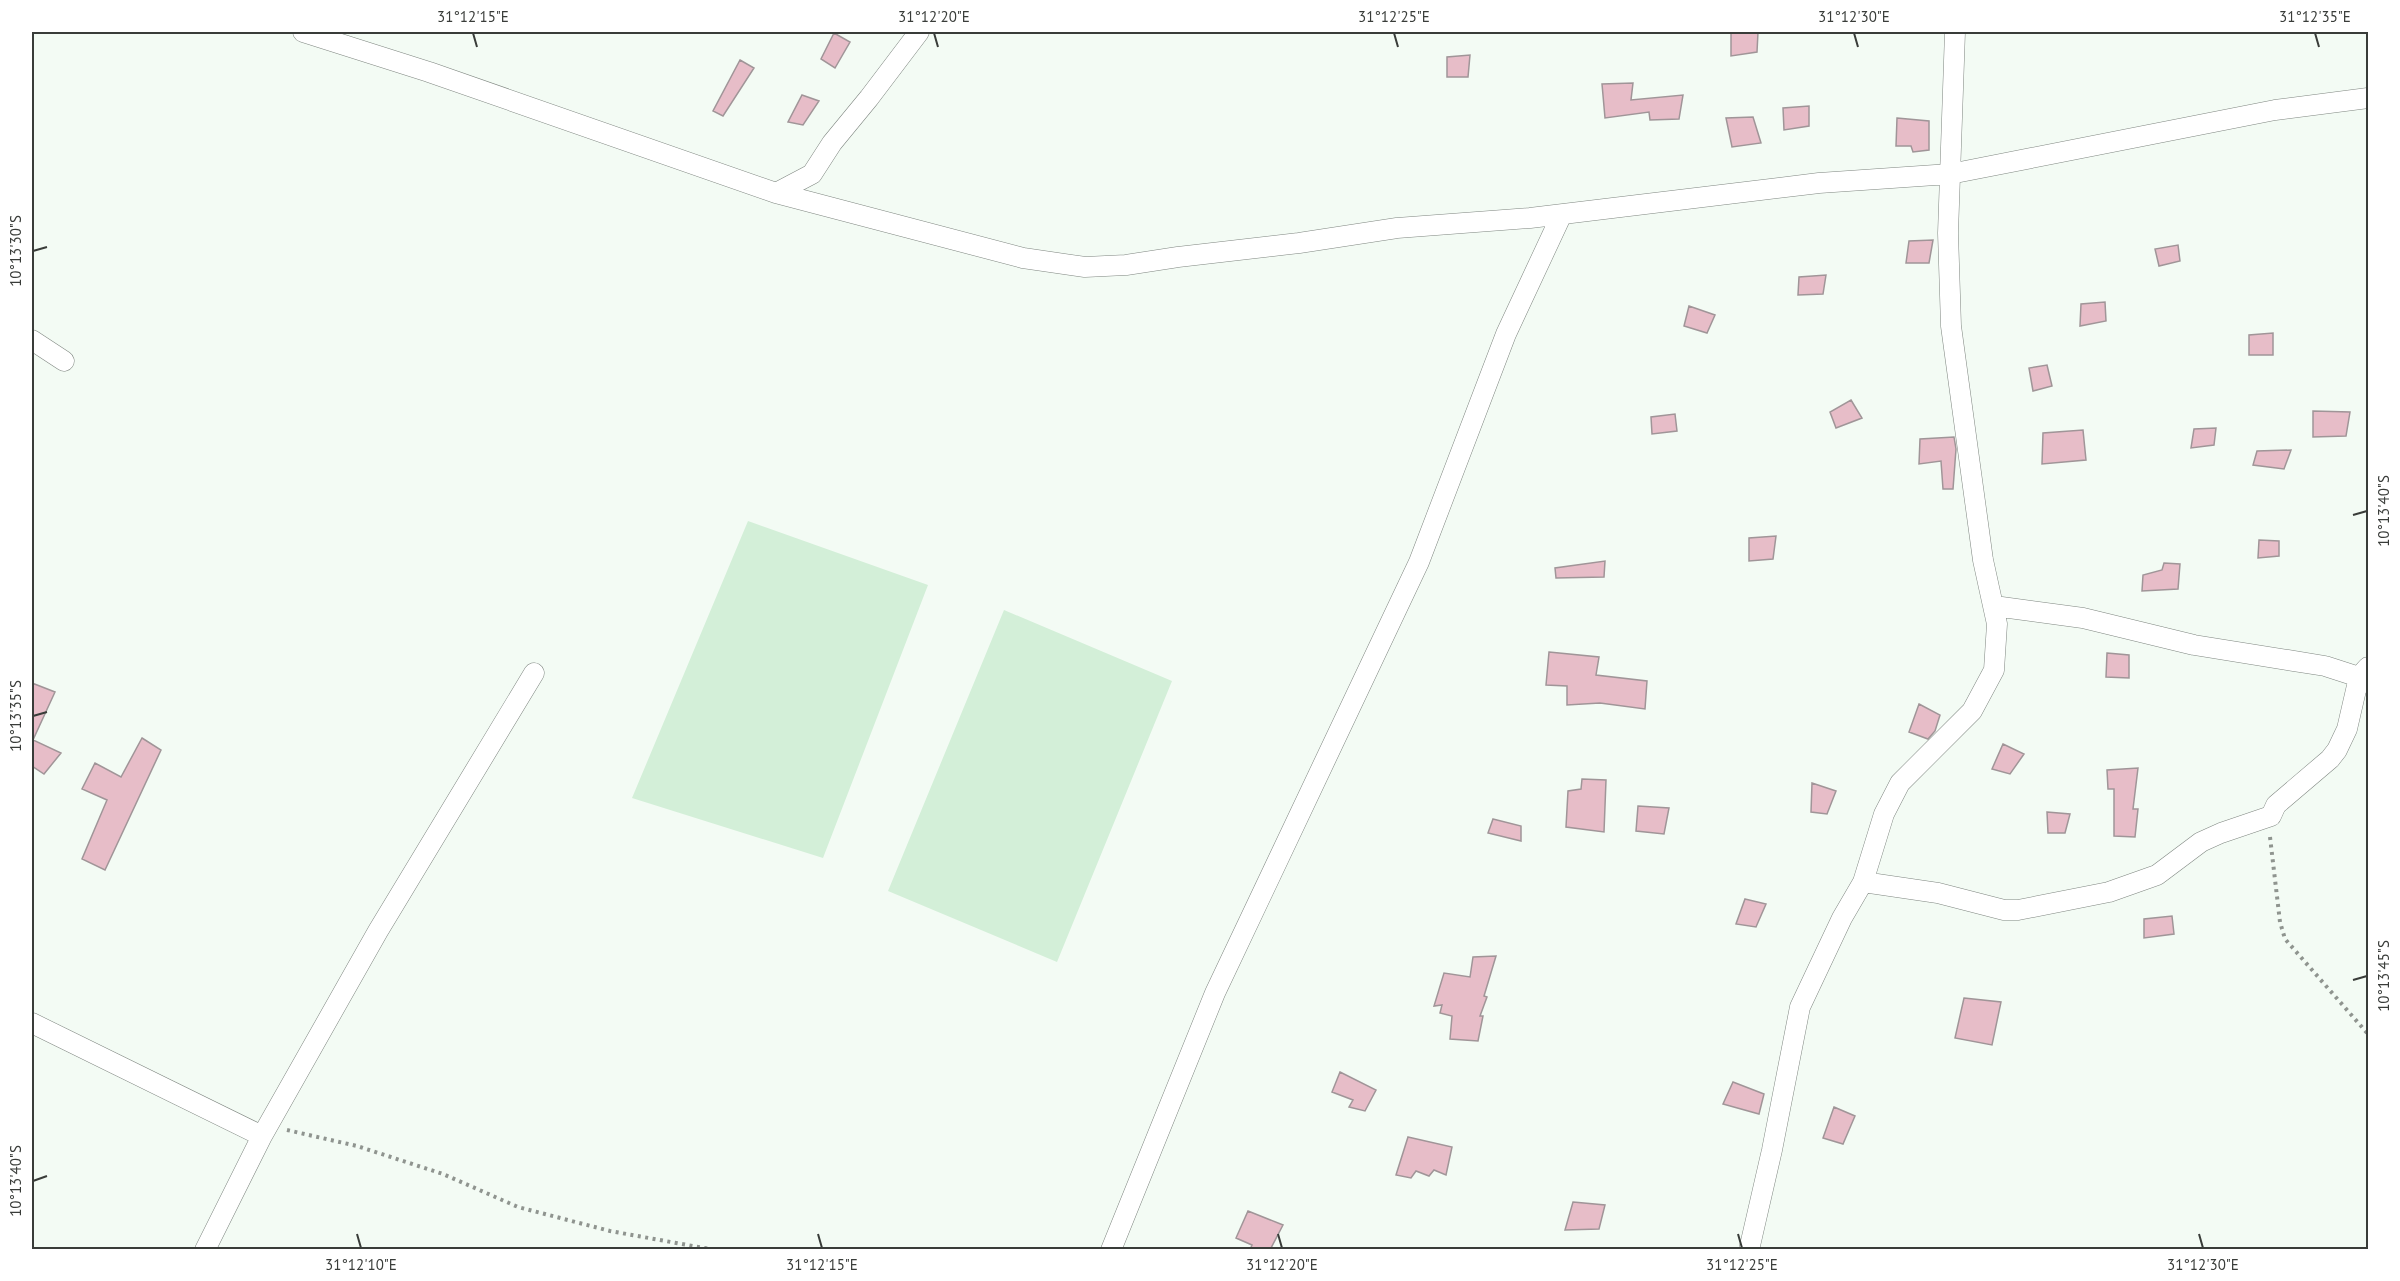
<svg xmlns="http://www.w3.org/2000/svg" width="2400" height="1281" font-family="'PT Sans',sans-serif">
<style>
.green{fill:#d3efd8}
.building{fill:#e7bdc8;stroke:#a09598;stroke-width:1.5}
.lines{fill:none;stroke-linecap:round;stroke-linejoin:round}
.street-casing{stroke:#7f8680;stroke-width:21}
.path{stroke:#8f948f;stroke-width:4;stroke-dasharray:3 4.5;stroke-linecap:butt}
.street{stroke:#fff;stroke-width:20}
.ticks{fill:none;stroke:#393c39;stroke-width:2}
.neatline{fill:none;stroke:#393c39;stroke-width:2}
.ticks-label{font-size:15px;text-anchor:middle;fill:#393c39}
</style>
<rect width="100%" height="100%" fill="#f3fbf4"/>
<path class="green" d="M748,521L928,585L823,858L632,798Z
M1004,610L1172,681L1057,962L888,891Z"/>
<path class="building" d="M1731,32H1758L1757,52L1731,56Z
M834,33L850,42L835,68L821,59Z
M1470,55L1468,77H1447V57Z
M740,60L754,68L723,116L713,111Z
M1633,83L1631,100L1683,95L1679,119L1650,120L1649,112L1605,118L1602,84Z
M802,95L819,101L803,125L788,122Z
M1809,106V126L1784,130L1783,108Z
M1753,117L1761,143L1732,147L1726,118Z
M1897,118L1929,121V150L1913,152L1911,146H1896Z
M1933,240L1929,263H1906L1909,241Z
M2178,245L2180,261L2159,266L2155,249Z
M1826,275L1823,294L1798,295L1799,277Z
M2105,302L2106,321L2080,326L2081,304Z
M1689,306L1715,315L1707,333L1684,326Z
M2273,333V355H2249V335Z
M2047,365L2052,386L2033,391L2029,368Z
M1851,400L1862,418L1836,428L1830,412Z
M2313,411L2350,412L2346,436L2313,437Z
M1675,414L1677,431L1652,434L1651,417Z
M2216,428L2214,445L2191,448L2194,429Z
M2083,430L2086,460L2042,464L2043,433Z
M1954,437L1956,449L1953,489H1943L1941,461L1919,464L1920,439Z
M2291,450L2284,469L2253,465L2257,451Z
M1776,536L1773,559L1749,561V538Z
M2259,540L2279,541V556L2258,558Z
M1605,561L1604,577L1556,578L1555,568Z
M2164,563L2180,564L2178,589L2142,591L2143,575L2162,570Z
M1549,652L1599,657L1596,675L1647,681L1645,709L1600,703L1567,705V686L1546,685Z
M2107,653L2129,655V678L2106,677Z
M32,683L55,692L33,740L61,753L44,774L32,766Z
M1919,704L1940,715L1935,731L1928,739L1909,732Z
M142,738L161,750L105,870L82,859L107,800L82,789L95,763L121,777Z
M2003,744L2024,754L2010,774L1992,769Z
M2138,768L2133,809H2138L2135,837L2114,836V789H2108L2107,770Z
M1582,779L1606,780L1604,832L1566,827L1568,791L1581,789Z
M1812,783L1836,791L1827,814L1811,812Z
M1638,806L1669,808L1664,834L1636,831Z
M2047,812L2070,814L2065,833H2048Z
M1493,819L1521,826V841L1488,833Z
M1745,899L1766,904L1756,927L1736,924Z
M2172,916L2174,934L2144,938V919Z
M1496,956L1484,996L1487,997L1480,1016H1483L1478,1041L1450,1039L1452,1016L1440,1013L1442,1005L1434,1006L1444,973L1470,977L1473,957Z
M1964,998L2001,1002L1992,1045L1955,1038Z
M1340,1072L1376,1090L1365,1111L1349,1107L1353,1100L1332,1092Z
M1733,1082L1764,1094L1759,1114L1723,1104Z
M1834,1107L1855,1116L1843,1144L1823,1138Z
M1408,1137L1452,1147L1446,1175L1434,1170L1429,1176L1416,1171L1411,1178L1396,1175Z
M1573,1202L1605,1205L1599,1229L1565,1230Z
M1248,1211L1283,1225L1270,1250H1250L1252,1245L1236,1238Z"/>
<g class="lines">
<defs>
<path id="street" d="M303,32L429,72L776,193L1023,258L1085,267L1126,265L1178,257L1299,243L1397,228L1530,218L1819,183L1950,174L2275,110L2368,98
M776,193L812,174L832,143L869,98L919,32
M32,340L64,361
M1994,606L2083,618L2194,645L2325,666L2359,677L2368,683
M1863,882L1938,893L2004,910H2018L2109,892L2157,875L2201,842L2221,833L2271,816L2276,805L2330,759L2337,750L2347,729L2359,677L2368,667
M32,1023L262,1136
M205,1250L262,1136L378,931L534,673
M1111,1250L1215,993L1419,562L1506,334L1562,214
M1749,1250L1772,1150L1800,1007L1842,918L1863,882L1884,814L1900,783L1972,711L1994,670L1997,624L1983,560L1951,326L1948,233L1955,32"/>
</defs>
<use href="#street" class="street-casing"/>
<path class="path" d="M2270,837L2280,922L2285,939L2368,1034
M287,1130L357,1146L443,1174L518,1207L610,1231L715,1250"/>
<use href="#street" class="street"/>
</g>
<path class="ticks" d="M473,33L477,47M934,33L938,47M1394,33L1398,47M1854,33L1858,47M2315,33L2319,47M33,251L47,247M2353,515L2367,511M33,716L47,712M2353,980L2367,976M33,1181L47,1176M357,1234L361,1248M818,1234L822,1248M1278,1234L1282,1248M1738,1234L1742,1248M2199,1234L2203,1248"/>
<rect width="2400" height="1281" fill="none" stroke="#ffffff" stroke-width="66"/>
<rect x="33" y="33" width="2334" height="1215" class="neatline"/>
<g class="ticks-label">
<text x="473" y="22">31°12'15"E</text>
<text x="934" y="22">31°12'20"E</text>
<text x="1394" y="22">31°12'25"E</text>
<text x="1854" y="22">31°12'30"E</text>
<text x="2315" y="22">31°12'35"E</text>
<text transform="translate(16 251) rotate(-90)" y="5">10°13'30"S</text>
<text transform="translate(2384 511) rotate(-90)" y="5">10°13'40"S</text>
<text transform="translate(16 716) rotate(-90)" y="5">10°13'35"S</text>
<text transform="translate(2384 976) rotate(-90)" y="5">10°13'45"S</text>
<text transform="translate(16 1181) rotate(-90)" y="5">10°13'40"S</text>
<text x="361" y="1270">31°12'10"E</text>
<text x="822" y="1270">31°12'15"E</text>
<text x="1282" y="1270">31°12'20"E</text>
<text x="1742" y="1270">31°12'25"E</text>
<text x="2203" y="1270">31°12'30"E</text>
</g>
</svg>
